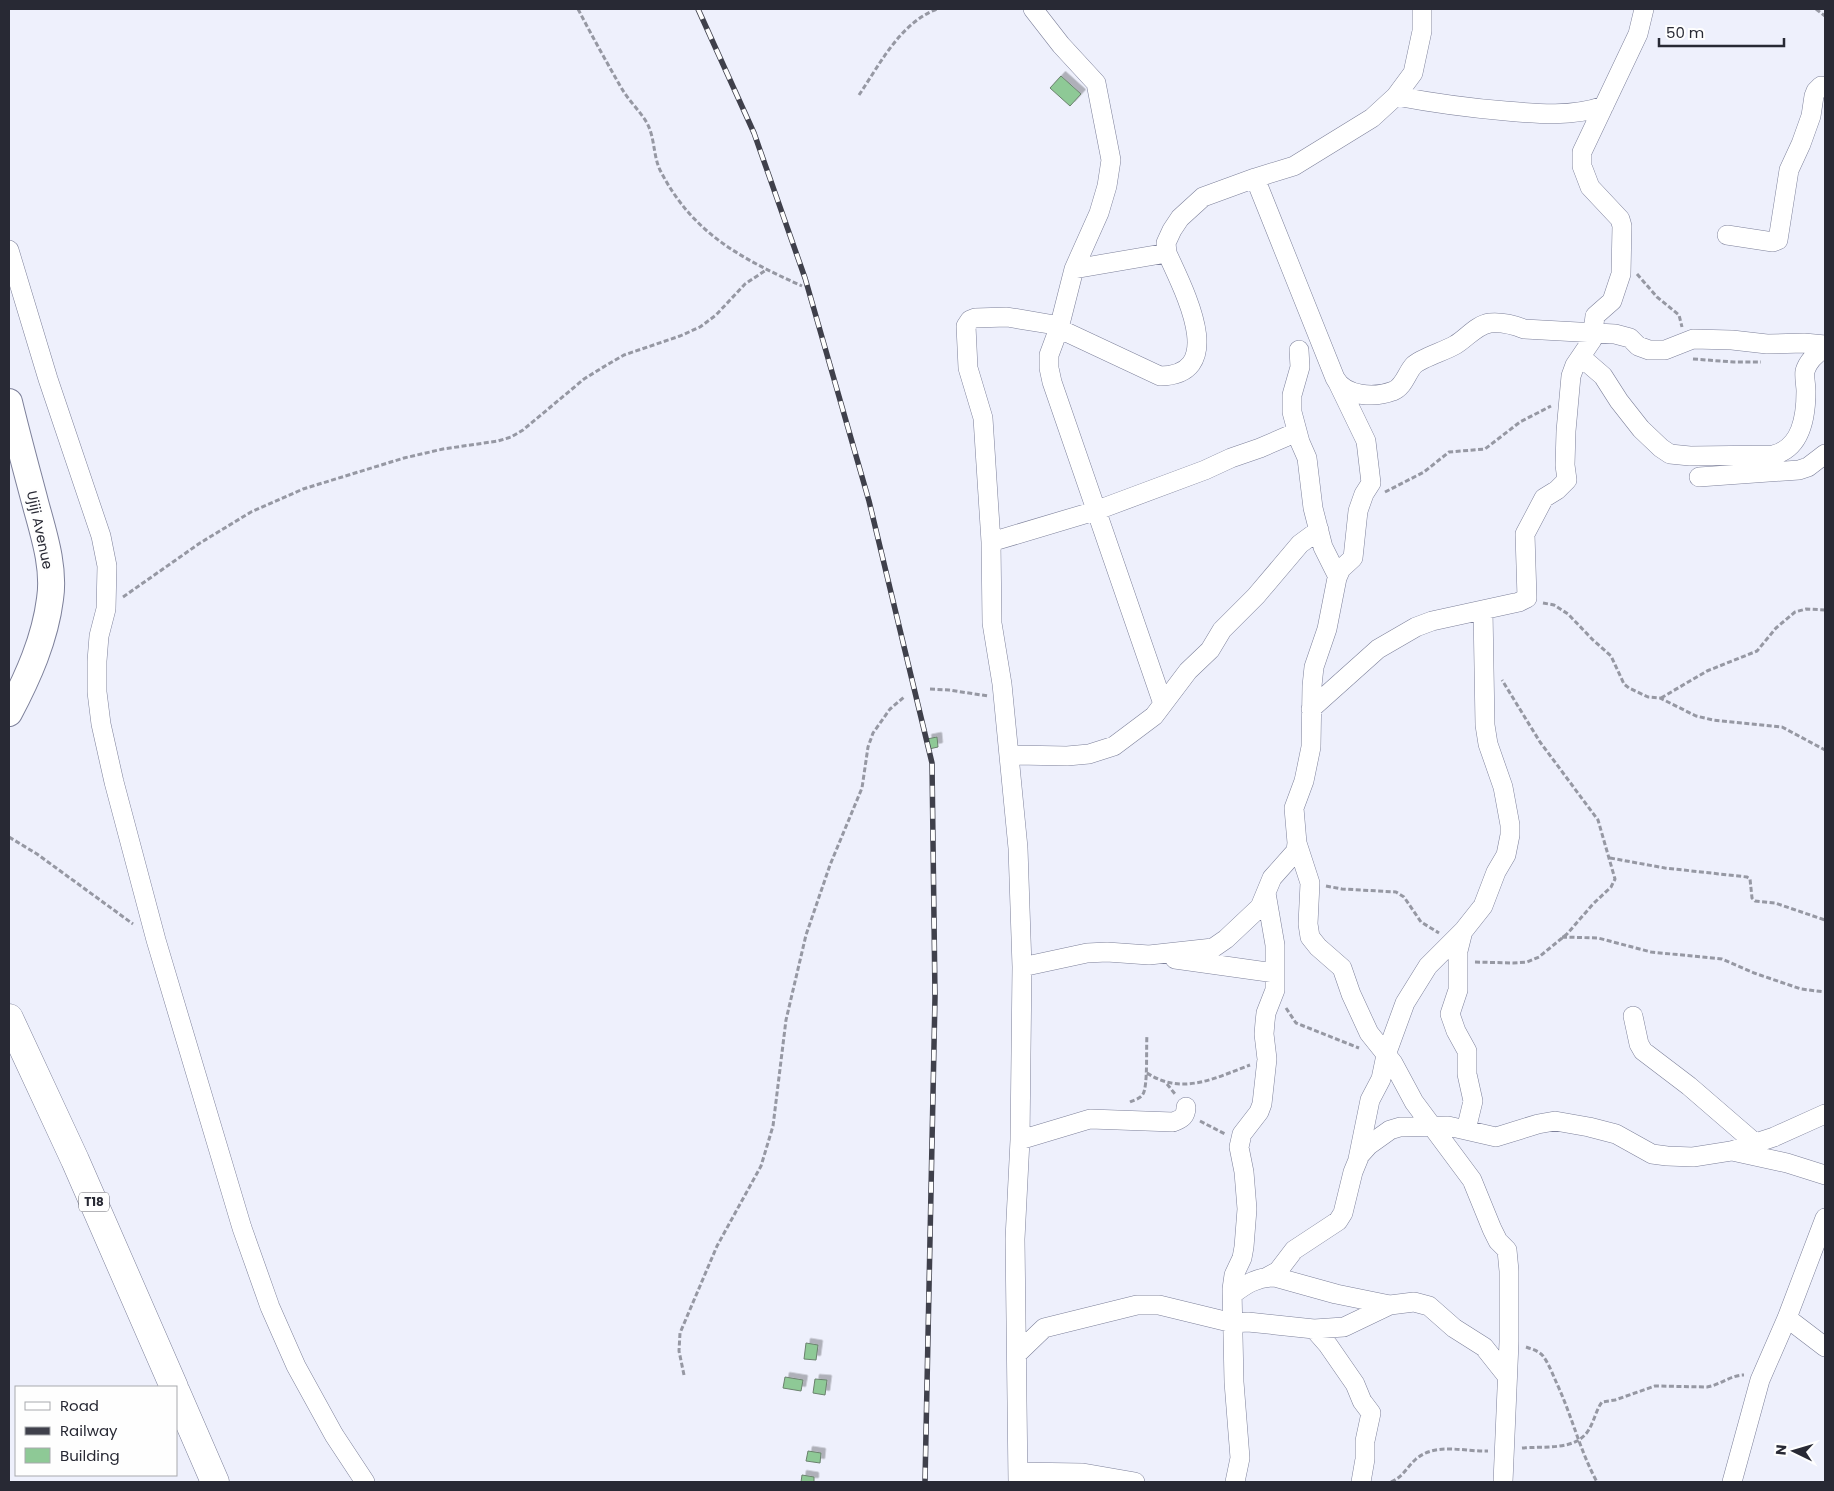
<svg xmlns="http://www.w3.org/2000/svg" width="1834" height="1491" font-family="Poppins,sans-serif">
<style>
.building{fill:#8ec996;stroke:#6a816d;filter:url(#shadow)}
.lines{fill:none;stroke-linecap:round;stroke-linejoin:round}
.minor-casing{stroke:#7d809a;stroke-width:20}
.secondary-casing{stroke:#7d809a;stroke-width:28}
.trunk-casing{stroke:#7d809a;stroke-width:29}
.path{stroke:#9698a3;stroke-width:3;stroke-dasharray:5 2.5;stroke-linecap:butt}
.minor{stroke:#fff;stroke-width:19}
.secondary{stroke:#fff;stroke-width:26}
.trunk{stroke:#fff;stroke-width:28}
.rail-casing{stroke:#3f404b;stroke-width:5.5}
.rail{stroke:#fefefe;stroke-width:4;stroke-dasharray:11;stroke-linecap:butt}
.labels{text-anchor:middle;stroke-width:5;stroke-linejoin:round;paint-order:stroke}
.shield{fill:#fefefe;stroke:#686971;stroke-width:1}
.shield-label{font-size:12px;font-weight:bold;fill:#282934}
.street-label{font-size:14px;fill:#282934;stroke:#fefefe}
</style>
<defs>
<filter id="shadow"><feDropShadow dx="4.5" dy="-4.5" stdDeviation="0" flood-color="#0004"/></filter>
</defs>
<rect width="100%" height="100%" fill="#eef0fc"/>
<path class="building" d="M1061,76L1081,94L1070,106L1050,88Z
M937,737L938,747L929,749L927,739Z
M806,1343L818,1345L816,1360L804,1359Z
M785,1377L803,1380L801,1391L783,1388Z
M815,1379L827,1380L825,1395L813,1393Z
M808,1451L821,1453L820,1463L806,1461Z
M802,1475L814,1477V1482H801Z"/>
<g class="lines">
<defs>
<path id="minor" d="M1033,9L1061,45L1096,83L1111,160L1107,186L1099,213L1074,269L1059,328L1049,355V368L1052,382L1163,704
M1396,96C1433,103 1469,108 1506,111C1539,114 1572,117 1604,106
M1255,178L1335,378C1345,397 1375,398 1393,391C1404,387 1407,372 1414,365C1421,358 1445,351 1455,345C1467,338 1476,325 1490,323C1502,322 1514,325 1524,329L1615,334L1630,338L1638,346L1649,350H1665L1693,339L1732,340L1767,344L1804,343L1825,345
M1727,235L1773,242L1778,240L1789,170L1801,144L1811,116L1814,96L1816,91L1821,86L1825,87
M9,250L48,379L101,536L107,566L106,609L99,636L97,661V692L101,724L114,782L156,940L242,1228L270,1307L296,1366L334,1435L365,1482
M1074,269L1167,253L1166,243L1172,230L1180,218L1203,197L1255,178L1294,166L1372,118L1396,96L1413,73L1422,31V9
M1299,350L1300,367L1292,395V412L1300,442L1307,458L1313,508L1323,547L1337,575
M1581,357L1603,376L1619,401L1641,429L1661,448L1670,454L1690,456L1773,455C1802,448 1806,416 1806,391C1806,385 1804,377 1805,371C1808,361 1817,353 1825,348
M1699,477L1799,470L1808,467L1825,454
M991,542L1095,511L1205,470L1231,458L1260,448L1297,432
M1311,709L1378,649L1416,627L1432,621L1519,602L1527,598L1525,534L1544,498L1557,490L1567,480L1565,465L1566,431L1571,376L1575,365L1592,340L1595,316L1612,301L1621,274L1622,226L1620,219L1590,187L1582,166V152L1638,34L1644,9
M1010,755L1067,756L1089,754L1114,746L1154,716L1188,671L1210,650L1222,630L1256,596L1300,544L1319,530
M1297,843L1310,883L1308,924L1310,937L1318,947L1342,968L1351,994L1369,1033L1393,1063L1414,1102L1472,1180L1492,1229L1498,1241L1507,1250L1509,1271V1342L1503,1482
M1463,931L1458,951V990L1450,1014L1456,1031L1467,1051V1074L1473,1101L1466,1130
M1175,959L1274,973
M1022,967L1087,953L1107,952L1149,955L1213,948L1226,939L1260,907L1272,878L1296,851L1297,843L1294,808L1304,781L1311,747L1312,686L1314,667L1327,629L1337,578L1341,569L1353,558L1358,511L1364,494L1371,483L1366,441L1338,383
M1633,1016L1639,1044L1643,1051L1689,1086L1755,1143
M1020,1140L1090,1119L1173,1122C1182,1119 1186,1116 1186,1107
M1732,1151L1787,1163L1825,1175
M1358,1159L1370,1100L1381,1079L1386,1055L1405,1003L1428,966L1464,930L1483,906L1496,872L1506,855L1510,835V825L1503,787L1488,744L1485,725L1483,610
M1267,1277L1278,1271L1294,1250L1338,1221L1343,1213L1353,1172L1360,1155L1369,1145L1390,1130L1400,1127L1448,1126L1496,1137L1538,1124L1555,1121L1589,1127L1616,1134L1652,1154L1667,1156L1693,1157L1731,1151L1774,1137L1825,1114
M1233,1294C1246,1284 1257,1277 1275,1277L1336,1294L1390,1305L1414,1302L1429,1306L1454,1328L1484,1347L1507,1376
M1787,1318L1825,1347
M1314,1329L1328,1345L1355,1384L1362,1401L1371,1413L1365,1441V1459L1361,1482
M1017,1354L1044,1328L1137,1305H1159L1233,1323L1248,1322L1314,1329L1344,1327L1390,1305
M1018,1472L1083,1473L1135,1482
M1018,1482L1015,1239L1020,1140L1022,967L1018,848L1002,684L992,623L991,542L983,418L968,368L966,326L970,320L975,318L1007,317L1049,324L1160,376C1230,375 1182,287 1167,253
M1235,1482L1240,1458L1234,1382L1232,1289L1234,1275L1242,1258L1244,1247L1247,1209L1244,1172L1239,1147L1242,1134L1259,1112L1262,1104L1267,1059L1264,1034L1265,1022L1266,1013L1275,990V945L1266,893
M1732,1482L1760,1380L1787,1318L1825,1218"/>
<path id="secondary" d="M9,402C17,435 26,468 35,502C43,532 55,567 50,599C45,639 28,677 9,713"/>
<path id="trunk" d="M9,1018L75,1160L174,1387
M176,1392L215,1482"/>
</defs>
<use href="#minor" class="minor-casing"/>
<use href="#secondary" class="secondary-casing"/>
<use href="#trunk" class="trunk-casing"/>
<path class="path" d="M578,9C592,36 607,63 622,89C629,101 640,111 647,123C655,138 653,155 660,170C692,233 740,258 802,286
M1816,9L1825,16
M859,95C880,64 900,23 937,9
M1637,274L1657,297L1679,315L1682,327
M1693,359L1734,362H1761
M1385,492L1424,472L1449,452L1485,449L1520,422L1551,406
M123,597L200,543L251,512L303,489L404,458L443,449L498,441L511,437L523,430L584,379L605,366L624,355L680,336L700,327L716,315L745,284L766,270
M1543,603L1554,605L1568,614L1593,640L1611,656L1624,684L1629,688L1648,697L1660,698L1696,716L1713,720L1782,727L1825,750
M930,689L949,690L988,696
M1661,698L1707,671L1757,651L1776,628L1795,612L1806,609L1825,610
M9,837L37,854L133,924
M1610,858L1665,868L1747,877L1750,879L1752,898L1755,901L1775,903L1825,920
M1326,886L1342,889L1396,892L1404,897L1421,922L1439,933
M1562,937L1598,938L1651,952L1722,959L1754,973L1801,989L1825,992
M1475,962L1513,963L1527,962L1539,957L1567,934L1593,904L1611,887L1615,879L1598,820L1540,742L1502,680
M1286,1008L1296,1023L1359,1048
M1147,1073C1182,1096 1215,1078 1250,1065
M1167,1084L1175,1094
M1130,1102C1134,1100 1140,1099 1143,1094C1148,1086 1146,1048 1147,1035
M1200,1121L1225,1134
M1526,1347C1532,1349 1539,1351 1543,1356C1549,1364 1553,1375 1557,1384C1572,1416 1580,1451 1597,1482
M684,1375L679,1351L680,1333L717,1246L761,1166L773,1126L786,1020L806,935L830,865L862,788L868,747L873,733L890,709L904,697
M1522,1448C1543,1446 1575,1451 1588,1431C1594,1422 1596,1410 1602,1402L1615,1400L1655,1386L1707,1387C1720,1385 1731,1375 1744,1375
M1391,1482C1403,1477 1407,1467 1416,1459C1436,1442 1465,1452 1488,1451"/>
<use href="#minor" class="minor"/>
<use href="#secondary" class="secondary"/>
<use href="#trunk" class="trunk"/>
<defs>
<path id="rail" d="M698,9L754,133L805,278L869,501L932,763L935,997L925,1482"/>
</defs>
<use href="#rail" class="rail-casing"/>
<use href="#rail" class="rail"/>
</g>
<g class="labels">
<rect class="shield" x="79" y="1192.5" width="30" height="19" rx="4"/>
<g class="shield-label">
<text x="94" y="1206">T18</text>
</g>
<g class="street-label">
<text transform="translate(40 530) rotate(78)" y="5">Ujiji Avenue</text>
</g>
</g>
<rect width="1834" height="1491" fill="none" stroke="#282934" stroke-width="20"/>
<rect x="15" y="1386" width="162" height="90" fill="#fefefe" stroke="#a8a9ad"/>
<rect x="25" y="1402" width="25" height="8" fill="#ffffff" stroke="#a8a9ad"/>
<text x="60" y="1411" font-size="15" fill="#282934">Road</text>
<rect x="25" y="1427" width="25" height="8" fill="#3f404b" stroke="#a8a9ad"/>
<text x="60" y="1436" font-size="15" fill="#282934">Railway</text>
<rect x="25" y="1448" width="25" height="15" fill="#8ec996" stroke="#a8a9ad"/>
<text x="60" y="1461" font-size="15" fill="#282934">Building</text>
<g transform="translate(1794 1451) rotate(275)" stroke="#fefefe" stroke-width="4" paint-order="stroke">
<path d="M0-4L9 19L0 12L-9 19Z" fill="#282934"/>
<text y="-8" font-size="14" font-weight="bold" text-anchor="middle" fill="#282934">N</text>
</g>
<path d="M1659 38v8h125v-8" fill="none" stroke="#282934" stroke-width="2.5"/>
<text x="1666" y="38" font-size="15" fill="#282934" stroke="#fefefe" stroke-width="4" paint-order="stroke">50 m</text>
</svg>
